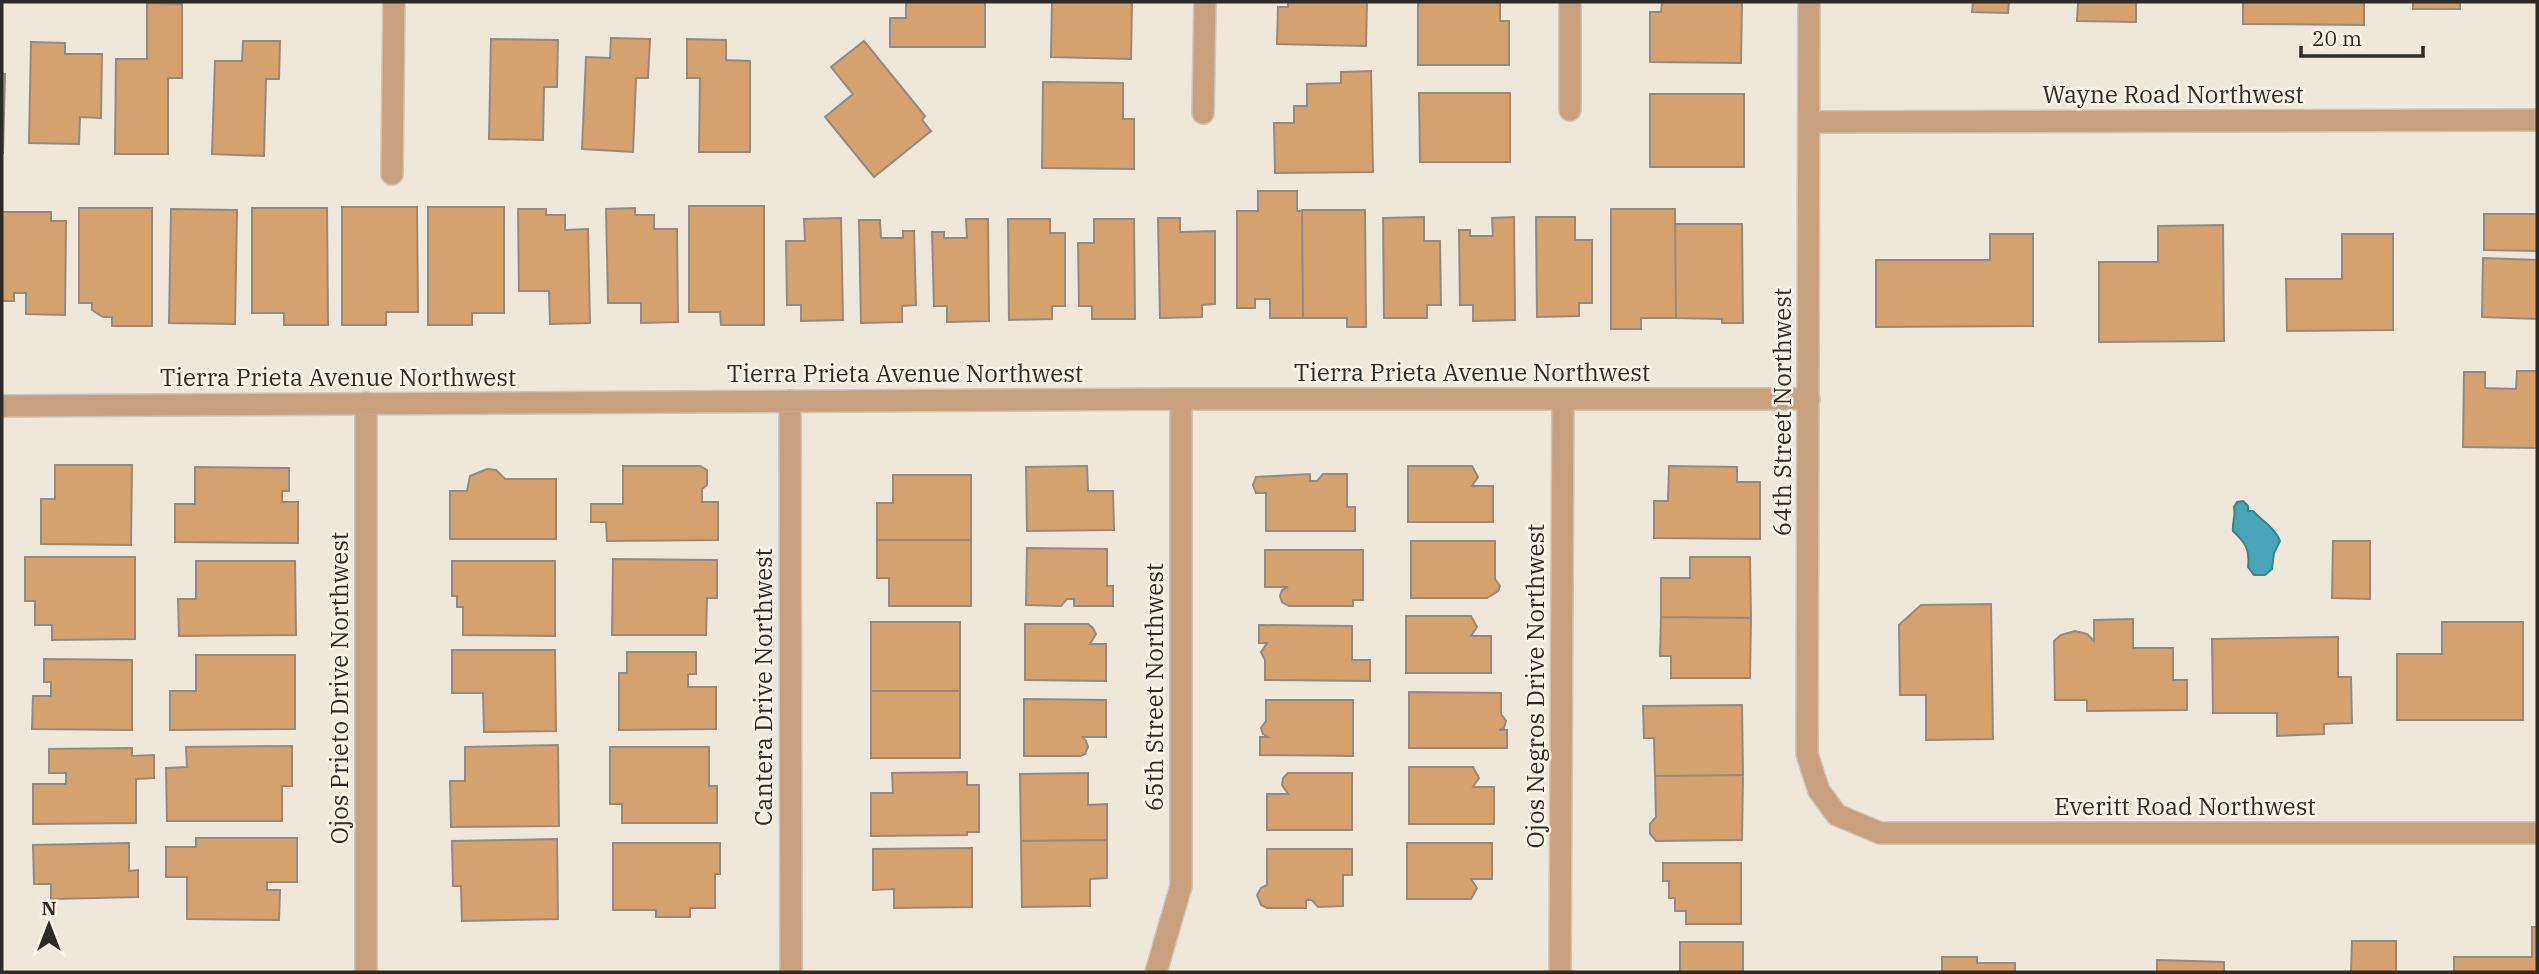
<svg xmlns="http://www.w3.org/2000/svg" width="2539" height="974" font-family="'IBM Plex Serif',serif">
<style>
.water{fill:#48a5b7;stroke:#40808c;stroke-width:2}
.building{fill:#d5a16e;stroke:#958a80;stroke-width:2}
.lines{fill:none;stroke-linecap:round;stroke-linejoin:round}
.lane-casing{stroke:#ccc5ba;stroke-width:24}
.street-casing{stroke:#ccc5ba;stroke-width:24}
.lane{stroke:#c9a07d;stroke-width:21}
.street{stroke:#c9a07d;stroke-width:21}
.labels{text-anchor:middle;stroke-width:5;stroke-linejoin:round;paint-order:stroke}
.street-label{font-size:24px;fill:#2e2b26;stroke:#fcf4e7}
</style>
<rect width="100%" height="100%" fill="#efe7da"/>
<path class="water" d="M2243,501L2248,506V511H2253C2262,521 2276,529 2280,541L2274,553L2272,569L2265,575H2254L2248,567C2250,550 2246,543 2233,531C2232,522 2236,516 2234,507L2237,502Z"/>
<path class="building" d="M906,2H985V47H890V18H906Z
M1052,2H1132L1131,59L1051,57Z
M1288,2H1367L1366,46L1277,44L1278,7H1288Z
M1418,2H1500V21H1509V65H1418Z
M1662,2H1742L1741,63L1650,62V12H1661Z
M1973,2H2009L2008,13L1972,12Z
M2078,2H2136V22L2077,21Z
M2243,2H2364V25L2243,24Z
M2413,2H2460V9H2413Z
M147,3L182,4V78H168V154H115L116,59H147Z
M611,38L650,39L648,78H636L633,152L582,149L586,57L610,58Z
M491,39L558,40L557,87H544L543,140L489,139Z
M687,39L726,40V60L750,61V152H699L700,78H687Z
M243,41H280L279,79H266L264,156L212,154L215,61H242Z
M864,41L925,116L922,120L931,131L874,177L825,117L853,94L831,67Z
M31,42L65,43V54H102L101,118L80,117L79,144L29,143Z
M1371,71L1373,172L1275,173L1274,123H1294V106H1307V84L1341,83V72Z
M2,74H5L3,153H2Z
M1043,82L1123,83V119H1134V169L1042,168Z
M1419,93H1510V162H1420Z
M1650,94H1744V167H1650Z
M1258,191H1297V211H1302L1303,318H1270V299H1255V308H1237V211H1258Z
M689,206H764V325H721L720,312H689Z
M342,207H417L418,312H386V325H342Z
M428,207H504V313H472V325H428Z
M79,208H152V326H112V317H103L92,310V303H79Z
M252,208H327L328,325H284V313H252Z
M635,208V215H654V229H677L678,322L641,323V303H608L606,209Z
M171,209L237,210L235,324L169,323Z
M518,209H546V215H565V230L588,229L590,323L550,324L549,291H519Z
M1611,209H1675L1676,318H1641V329H1611Z
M1302,210H1365L1366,327H1347V318H1303Z
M2,212H51V221H66L65,315L26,314V293H14V301H2Z
M2484,214H2537V251L2484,250Z
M1424,217V241H1440L1441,305H1427V318H1384L1383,218Z
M1514,217L1515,320L1473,321V305H1460L1459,230H1470V236H1493L1492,218Z
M1536,217H1575V240H1592V303H1579V316L1537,317Z
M841,218L843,320L801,321V305H787L786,241H805L804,219Z
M1158,218H1180V232L1215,231V304L1202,305V317L1160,318Z
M966,219H988L989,321L947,322V306H934L932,232H944V238H967Z
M1008,219H1050V233H1065V306H1052V319L1009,320Z
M1094,219H1134L1135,319H1092V306H1079L1078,243H1094Z
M859,220H880L881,238H903V231H914L916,305L902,306V322L861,323Z
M1675,224H1742L1743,323H1722V319L1676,318Z
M2223,225L2224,341L2099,342V262H2158V226Z
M1990,234H2033V326L1876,327V260H1990Z
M2342,234H2393V330L2287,331L2286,279H2342Z
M2483,258L2537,260V319L2482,317Z
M2517,371H2537V448L2463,447L2464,372H2485V388L2516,389Z
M55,465H132L131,545L41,544V499H55Z
M623,466H700L707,470V485L702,489V502H718V540L607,541L606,522H591V504H623Z
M1087,466L1088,491H1113L1114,530L1027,531L1026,467Z
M1408,466H1472L1478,477L1472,486H1493V522H1408Z
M1669,466L1737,467V482H1760V539L1654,538V501H1668Z
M195,467L289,468V491H282V502H298V543L175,542V504H195Z
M487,469L496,470L505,479H556V539H450V491H467L470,476Z
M1310,474V481H1317L1323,474H1347V507H1355V531H1266V493H1256L1253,485L1256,477Z
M893,475H971V540H877V503H893Z
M877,540H971V606H889V578H877Z
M1411,541H1495V579L1500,586L1498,591L1487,598H1411Z
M2333,541H2370V599L2332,598Z
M1027,548L1107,549V586H1113V606H1074V599H1067L1061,606L1026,605Z
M1265,550H1363V600H1353V606H1289L1282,602L1280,596L1282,590L1288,587H1265Z
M25,557H135V639L52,640V625H35V601H25Z
M1690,557H1750L1751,618L1661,617V578H1690Z
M613,559L717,560V598H707L706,635H612Z
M196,561H295L296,635L179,636L178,599H196Z
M452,561H555V636L463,635V607H457V596H452Z
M1991,604L1993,739L1926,740V695H1900L1899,625L1921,605Z
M1406,616H1471L1477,627L1471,636H1491V673H1406Z
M1661,617L1751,618L1750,678H1671V656H1660Z
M2133,619V648H2173V680H2187V710L2087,711V700H2055L2054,641L2061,635L2075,631L2087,634L2094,641V620Z
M871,622H960V691H871Z
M2442,622H2523V720H2397V654H2442Z
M1025,624H1088L1093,628L1096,634L1090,644H1106V681L1025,680Z
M1259,625L1352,626V660H1370V681L1265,680V660L1261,652L1267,643H1259Z
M2338,637V677H2351L2352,723L2324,724V734L2277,736V713H2213L2212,639Z
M452,650H555L556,731L484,732L483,693H452Z
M627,652H696V674H688V687H716V729L619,730V673H627Z
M196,655H295V729L170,730V691H196Z
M44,659L132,660V730L32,729L33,696H51V682H44Z
M871,691H960V758H871Z
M1409,692L1501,693V714L1506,721L1504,728L1499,730H1507V748H1409Z
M1024,699L1106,700V737H1083L1086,741L1088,747L1085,754L1080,756H1024Z
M1266,700H1353V756L1260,755V737H1268L1263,734L1261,728L1266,721Z
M1742,705L1743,775L1655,776L1654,738H1644L1643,706Z
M558,745L559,826L451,827L450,781H465V747Z
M292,746V786H282V821H167L166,768L187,767L186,747Z
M610,747H709V786H717V823H622V804H610Z
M132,748V756L154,755V778L136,779V823L33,824V784H66V773H49V749Z
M1409,767H1473L1479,778L1473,787H1494V824H1409Z
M967,772V785H979V832H967V835L871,836V793H893L892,773Z
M1088,773V805L1107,804V840L1021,841L1020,774Z
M1288,773H1352V830H1267V794H1288L1282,785L1283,778Z
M1743,775L1742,840L1656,841L1650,834V824L1656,817L1655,776Z
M196,838H297V882H267V890H280L279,920L187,919V877H166V847H196Z
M557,839L558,919L462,921L461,886H453L452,841Z
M1107,840V878L1090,879V906L1022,907L1021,841Z
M129,843V871L138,870V897L51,899V884H34L33,845Z
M613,843H720V874H715V908H690V917H656V910H613Z
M1407,843H1492V879H1471L1477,888L1471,899H1407Z
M972,848V907L894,908V889L873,890V849Z
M1267,849H1352V875H1343V906L1318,907L1312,900H1306V908H1267L1261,905L1257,895L1261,888L1267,885Z
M1663,863H1741V924H1686V911H1675V898H1669V881H1663Z
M2532,927H2537V972H2454V957H2532Z
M2352,941H2396V972H2351Z
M1680,942H1743V972H1680Z
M1942,957H1977V963H2015V972H1942Z
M2157,960L2224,962V972H2157Z"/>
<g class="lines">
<defs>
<path id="lane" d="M392,174L394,2"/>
<path id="street" d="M1570,2V110
M1809,2L1807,754L1819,791L1837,815L1880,833H2537
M1203,113L1205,2
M1809,122L2537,120
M790,401L791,972
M366,403V972
M2,406L1181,399H1809
M1156,972L1181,886V399
M1560,972L1563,400"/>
</defs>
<use href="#lane" class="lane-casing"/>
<use href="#street" class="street-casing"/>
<use href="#lane" class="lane"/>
<use href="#street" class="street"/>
</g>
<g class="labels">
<g class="street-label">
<text x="2173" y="103">Wayne Road Northwest</text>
<text x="1472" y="381">Tierra Prieta Avenue Northwest</text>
<text x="905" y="382">Tierra Prieta Avenue Northwest</text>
<text x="338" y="386">Tierra Prieta Avenue Northwest</text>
<text transform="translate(1783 412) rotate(-90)" y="8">64th Street Northwest</text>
<text transform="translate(1536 686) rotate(-90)" y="8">Ojos Negros Drive Northwest</text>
<text transform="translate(764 687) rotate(-90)" y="8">Cantera Drive Northwest</text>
<text transform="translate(1155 687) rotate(-90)" y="8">65th Street Northwest</text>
<text transform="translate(340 688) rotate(-90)" y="8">Ojos Prieto Drive Northwest</text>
<text x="2185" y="815">Everitt Road Northwest</text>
</g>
</g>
<rect width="2539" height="974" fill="none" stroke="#2e2b26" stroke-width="7"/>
<g transform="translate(49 925)" stroke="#fcf4e7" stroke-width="5" paint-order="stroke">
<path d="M0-5L12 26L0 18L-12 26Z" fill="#2e2b26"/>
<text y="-10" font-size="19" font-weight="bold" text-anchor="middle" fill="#2e2b26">N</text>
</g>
<path d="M2301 46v10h122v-10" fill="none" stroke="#2e2b26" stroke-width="3.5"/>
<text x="2312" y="46" font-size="21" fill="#2e2b26" stroke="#fcf4e7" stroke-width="5" paint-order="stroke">20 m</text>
</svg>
